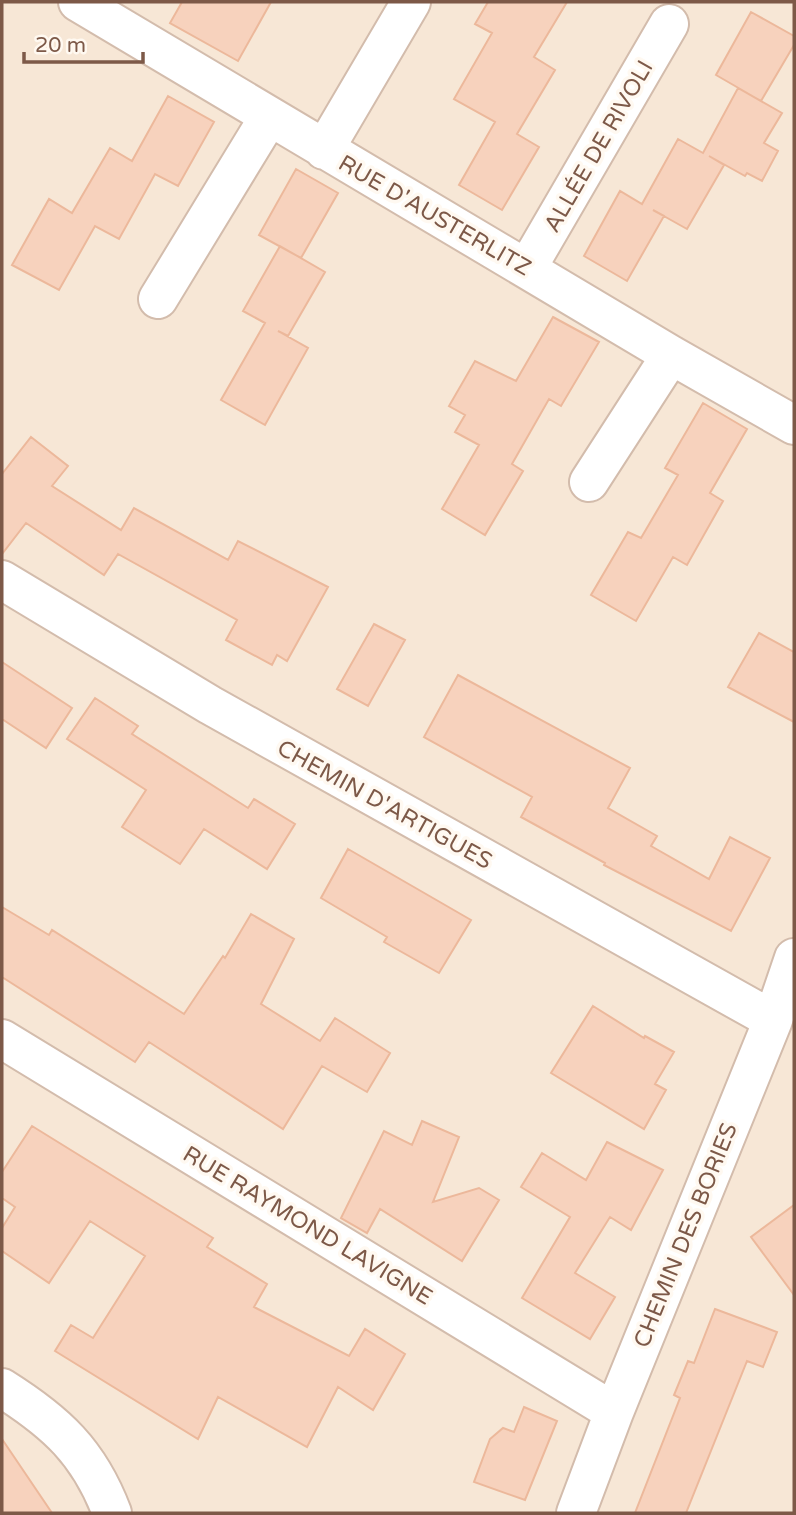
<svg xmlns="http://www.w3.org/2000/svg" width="796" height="1515" font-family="'Varela Round',sans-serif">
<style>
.residential{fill:#f7e7d6}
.building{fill:#f7d2bd;stroke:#ecb89b;stroke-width:2}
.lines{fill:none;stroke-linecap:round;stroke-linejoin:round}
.minor-casing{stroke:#d3bcac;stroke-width:42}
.minor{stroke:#fff;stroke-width:38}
.labels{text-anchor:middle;stroke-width:7;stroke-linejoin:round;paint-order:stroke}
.street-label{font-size:23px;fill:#7d5948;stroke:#fff9f1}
</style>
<rect width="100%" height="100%" fill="#fff5e9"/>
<path class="residential" d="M2,2H794V1513H2Z"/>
<path class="building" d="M182,2H271L238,61L170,23Z
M488,2H567L534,57L555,70L517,134L539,147L502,210L459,185L495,122L454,99L492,33L475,24Z
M751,12L794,36V45L761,101L716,75Z
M738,88L782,113L764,143L778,151L762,181L747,173L745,176L709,156L724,165L687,229L653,210L664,216L627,281L584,256L620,191L642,204L678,139L703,153Z
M168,96L214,122L178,186L155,174L119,239L95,226L59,290L12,265L49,199L72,213L110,148L132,161Z
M296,169L338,193L301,258L259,235Z
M280,246L325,272L288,336L278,331L308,348L265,425L221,400L265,323L243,311Z
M553,317L599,342L561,406L549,399L512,464L523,471L485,535L442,509L479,445L455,432L465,415L449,406L475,361L516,381Z
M703,403L747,429L710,493L723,501L687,565L673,557L636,621L591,595L628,532L641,538L678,475L665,468Z
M31,437L68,466L52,486L121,530L134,508L228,560L238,541L328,587L287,661L277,655L272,665L226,640L237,620L118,554L104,575L26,523L2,554V474Z
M374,624L405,640L368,706L337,689Z
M759,633L794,652V722L728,687Z
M2,662L72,708L46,748L2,719Z
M458,675L630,768L608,808L657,836L651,846L709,879L730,837L770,858L731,931L604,865L605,863L521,817L532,797L424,737Z
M95,698L138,726L132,734L248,808L254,799L295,824L267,869L204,829L180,864L122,827L146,790L67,739Z
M348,849L471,920L439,973L384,942L387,937L321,898Z
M2,907L49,935L52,930L184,1014L223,956L225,958L251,914L294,939L261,1004L320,1041L335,1018L390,1053L367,1092L322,1066L283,1129L149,1042L135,1062L2,977Z
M593,1006L644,1038L645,1036L674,1052L655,1084L666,1090L644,1129L551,1073Z
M422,1121L459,1137L433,1202L479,1188L499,1200L462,1261L380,1209L367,1233L341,1218L384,1131L412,1145Z
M32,1126L213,1238L207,1247L267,1284L254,1307L349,1356L365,1329L405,1354L373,1410L338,1387L307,1447L218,1397L198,1439L55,1351L71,1325L93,1338L145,1256L90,1221L49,1283L2,1251V1228L15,1207L2,1198V1172Z
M607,1142L663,1170L631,1230L610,1217L575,1273L615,1297L590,1339L522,1298L570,1217L521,1187L542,1153L586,1180Z
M794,1205V1295L751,1237Z
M715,1309L777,1332L763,1367L747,1361L686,1513H635L680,1398L674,1395L688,1361L694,1363Z
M524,1407L557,1421L525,1500L474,1482L490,1439L503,1428L514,1432Z
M2,1439L52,1513H2Z"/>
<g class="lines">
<defs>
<path id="minor" d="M78,2L671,355L794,425
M324,150L411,2
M527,268L669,24
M158,299L269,117
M589,482L671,355
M2,580L210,705L773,1020
M2,1039L614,1412
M2,1388C56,1422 89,1452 112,1513
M576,1513L614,1412L773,1020L794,958"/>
</defs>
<use href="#minor" class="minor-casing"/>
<use href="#minor" class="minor"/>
</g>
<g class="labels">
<g class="street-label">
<text transform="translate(598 146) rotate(-60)" y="8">ALLÉE DE RIVOLI</text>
<text transform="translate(435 215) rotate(30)" y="8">RUE D'AUSTERLITZ</text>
<text transform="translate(385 804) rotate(29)" y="8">CHEMIN D'ARTIGUES</text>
<text transform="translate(308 1225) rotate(31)" y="8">RUE RAYMOND LAVIGNE</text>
<text transform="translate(685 1235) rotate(-68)" y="8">CHEMIN DES BORIES</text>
</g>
</g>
<rect width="796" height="1515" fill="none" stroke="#7d5948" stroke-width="7"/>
<path d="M24 52v10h119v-10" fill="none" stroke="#7d5948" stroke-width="3.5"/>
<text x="35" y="52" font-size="21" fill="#7d5948" stroke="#fff9f1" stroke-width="5" paint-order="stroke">20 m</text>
</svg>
